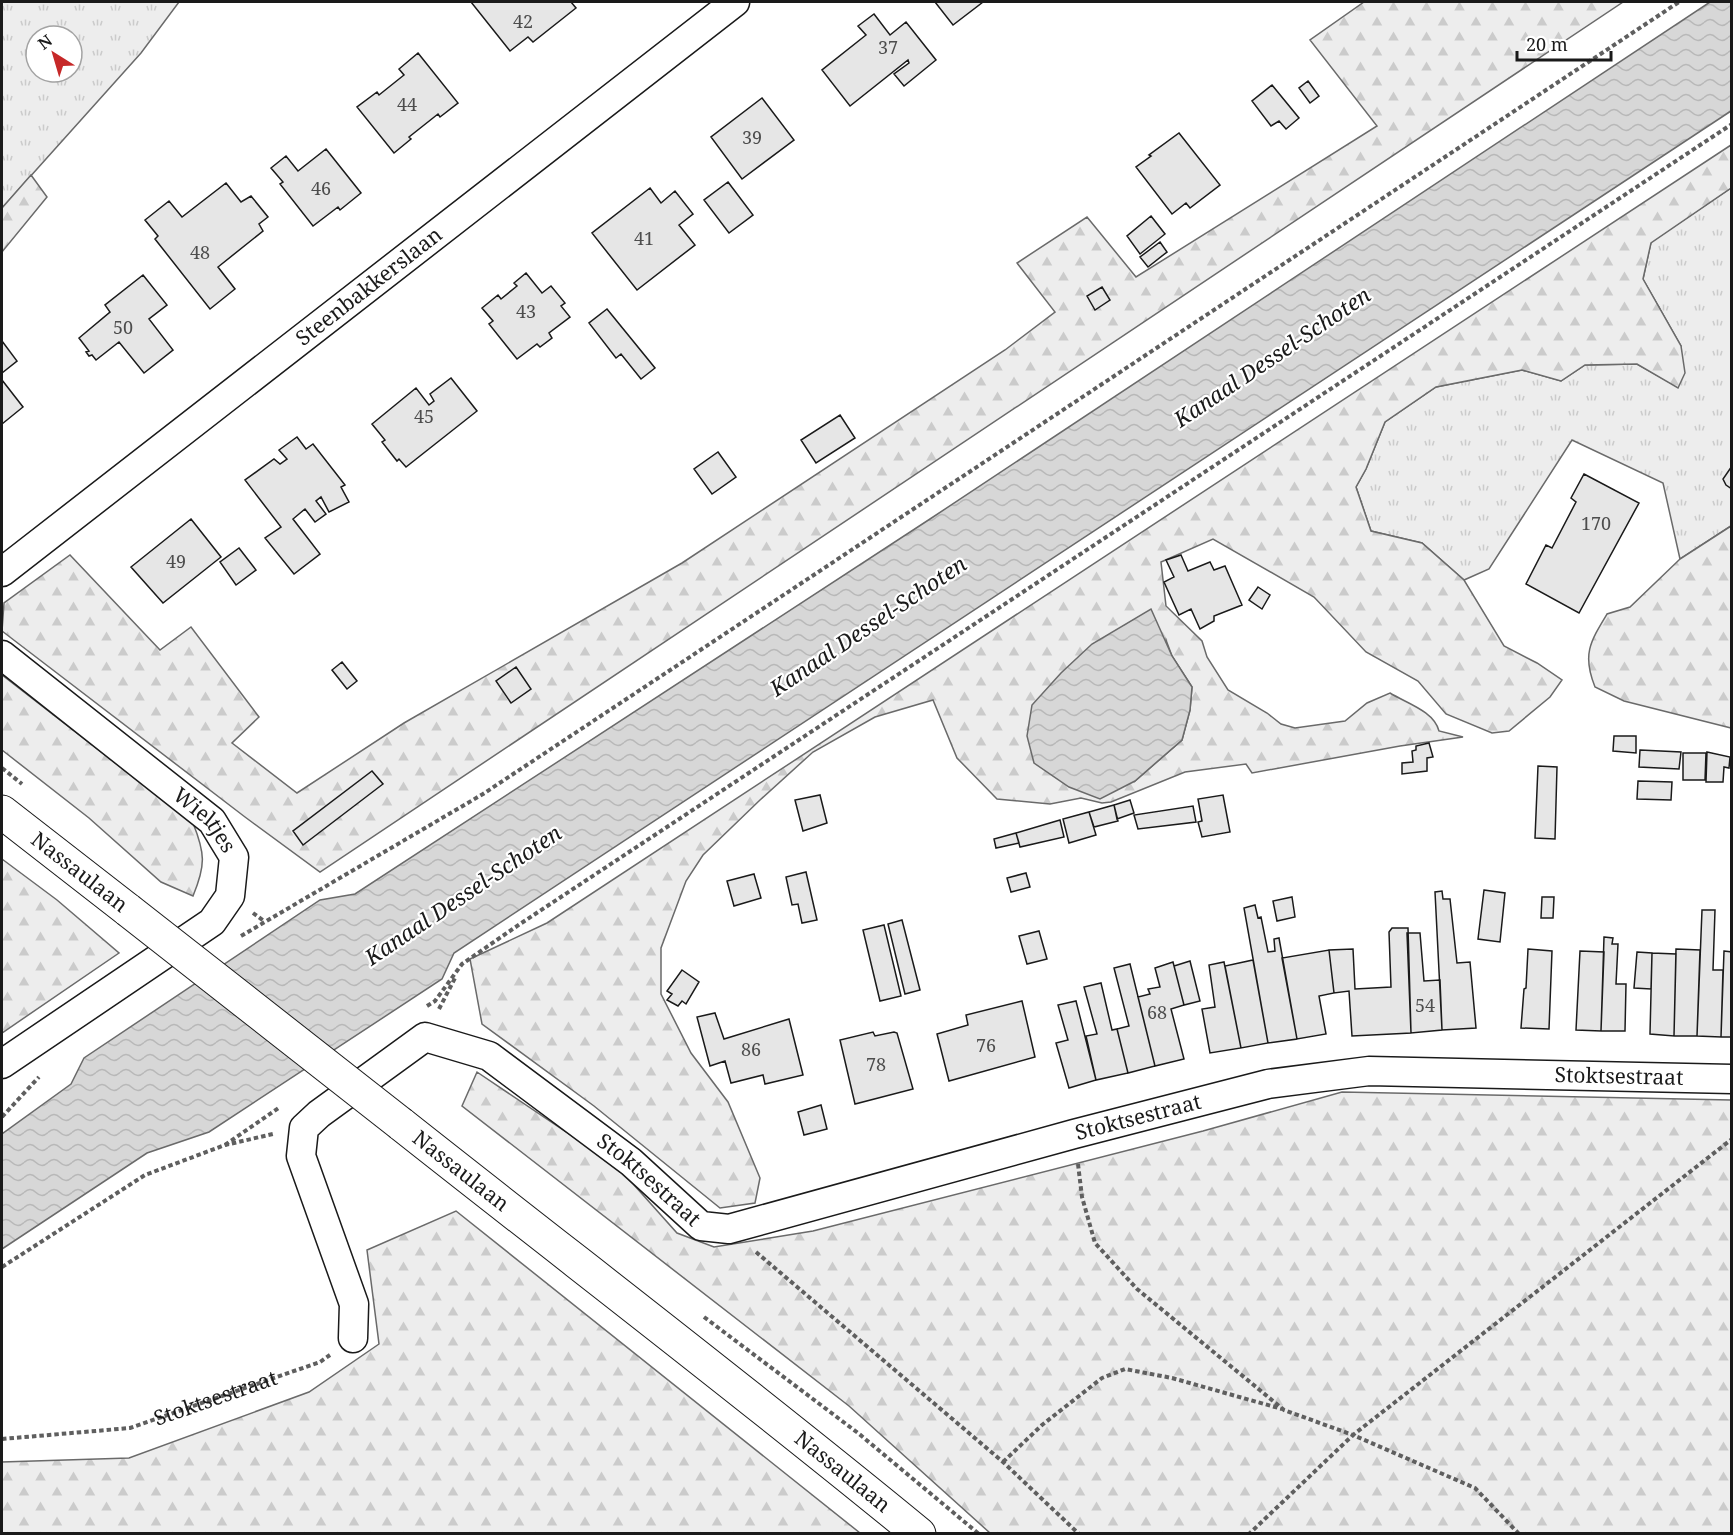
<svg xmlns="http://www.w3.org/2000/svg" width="1733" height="1535" font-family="'Noto Serif',serif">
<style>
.grass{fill:url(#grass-tufts);stroke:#6a6a6a;stroke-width:1.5;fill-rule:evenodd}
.forest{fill:url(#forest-firs);stroke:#6a6a6a;stroke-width:1.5;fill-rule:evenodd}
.water{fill:url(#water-waves);stroke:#6a6a6a;stroke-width:1.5}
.building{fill:#e6e6e6;stroke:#1a1a1a;stroke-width:1.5}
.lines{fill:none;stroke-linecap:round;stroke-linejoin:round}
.minor-casing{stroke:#1a1a1a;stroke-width:31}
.primary-casing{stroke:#1a1a1a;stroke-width:35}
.path{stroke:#5f5f5f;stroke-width:4;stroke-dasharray:4.5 3;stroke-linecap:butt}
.minor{stroke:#fff;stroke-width:28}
.primary{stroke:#fff;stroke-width:33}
.primary-bridge-casing{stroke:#1a1a1a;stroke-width:35;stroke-linecap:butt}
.primary-bridge{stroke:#fff;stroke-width:33}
.labels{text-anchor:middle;stroke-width:4.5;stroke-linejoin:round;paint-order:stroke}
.number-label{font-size:18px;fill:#4d4d4d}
.street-label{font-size:21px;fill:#1a1a1a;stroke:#fff}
.water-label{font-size:22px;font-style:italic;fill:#1a1a1a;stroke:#fff}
</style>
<defs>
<pattern id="grass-tufts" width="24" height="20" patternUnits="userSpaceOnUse" patternTransform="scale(1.5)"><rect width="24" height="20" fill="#ededed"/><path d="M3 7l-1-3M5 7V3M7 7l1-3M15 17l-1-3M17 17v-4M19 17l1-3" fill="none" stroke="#cbcbcb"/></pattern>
<pattern id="forest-firs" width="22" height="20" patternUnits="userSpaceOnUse" patternTransform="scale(1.5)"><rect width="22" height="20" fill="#ededed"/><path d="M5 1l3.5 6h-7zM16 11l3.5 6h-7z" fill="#cbcbcb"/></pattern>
<pattern id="water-waves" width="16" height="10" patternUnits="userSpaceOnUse" patternTransform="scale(1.5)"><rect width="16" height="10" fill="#d7d7d7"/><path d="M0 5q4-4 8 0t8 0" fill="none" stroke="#b8b8b8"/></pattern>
</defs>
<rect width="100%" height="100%" fill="#fff"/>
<path class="grass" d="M2,2H179L141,53L2,208ZM36,36H72V72H36Z
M1731,188V526L1680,559L1663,483L1572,440L1489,569L1464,580L1422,543L1371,531L1356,487L1366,469L1385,422L1436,387L1522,370L1561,381L1585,365L1637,364L1678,387L1681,346L1643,279L1651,242Z"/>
<path class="forest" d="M1364,2H1623L320,872L245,817L2,631L4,603L70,555L160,650L191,627L259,717L232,743L297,793L404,723L682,563L1005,350L1055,312L1017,263L1087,217L1136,277L1377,126L1310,40Z
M1731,145V188L1651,243L1643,279L1681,346L1685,373L1678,388L1637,364L1585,365L1561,381L1522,370L1436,387L1385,422L1366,469L1356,487L1371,531L1422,543L1464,580L1504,646L1537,663L1562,680L1550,697L1509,731L1492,733L1446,714L1418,681L1366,652L1314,597L1213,539L1161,562L1166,606L1202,641L1207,657L1228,690L1267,713L1281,724L1295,728L1345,721L1367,703L1390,693C1406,703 1434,711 1439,731L1463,737L1400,746L1252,773L1246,764L1185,772L1111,802L1102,803L1081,798L1050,804L997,799L957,758L933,700L875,717L813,752L760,800L703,855L686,881L661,948V994L691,1053L728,1102L760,1178L755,1203L720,1208L594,1106L482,1024L470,959L547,923ZM1166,640L1172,656L1192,687L1190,710L1182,740L1135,781Z
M31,175L47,197L2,252V208Z
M1731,526V728L1624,701L1595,687C1582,655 1590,642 1607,614L1630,607L1680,559Z
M2,675L193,823C205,853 206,865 193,896L161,882L89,818L2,750Z
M2,859L57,900L119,953L2,1033Z
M477,1072L618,1167L677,1233L714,1247L813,1231L1203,1131L1342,1092L1731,1100V1533H990L849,1406L462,1106Z
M456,1211L860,1533H2V1462L129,1458L309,1392L379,1344L367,1250Z"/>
<path class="water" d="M1710,2H1731V111L454,953L442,979L209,1132L147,1153L2,1249V1134L71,1084L84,1058L320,900L355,894L930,519Z
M1151,609L1172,656L1192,687L1190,710L1182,740L1135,781L1100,799L1069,787L1034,763L1027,736L1032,705L1061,673L1092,644Z"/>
<path class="building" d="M471,2H571L576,8L533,42L528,37L510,51Z
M935,2H983L953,25Z
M874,14L890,35L906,22L936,60L904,86L894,74L909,63L908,60L850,106L822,70L866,35L858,26Z
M418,53L458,103L440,117L438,114L409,137L411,139L394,153L357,107L377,92L379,95L404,75L399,69Z
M1308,81L1319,96L1310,103L1299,88Z
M1272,85L1299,118L1286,129L1279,121L1271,126L1252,101Z
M762,98L794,140L742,179L711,137Z
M1179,133L1220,185L1190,208L1186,203L1172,214L1136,167L1151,156L1149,155Z
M326,149L361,193L340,210L338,207L313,226L280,184L283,182L271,168L286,156L298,171Z
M728,182L753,215L729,233L704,200Z
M226,183L241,202L251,196L268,217L259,224L263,231L218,267L235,289L210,309L155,239L158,236L145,220L169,201L182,217Z
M650,188L661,203L675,191L693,214L679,225L695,245L637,290L592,233Z
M1151,216L1165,234L1140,254L1127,236Z
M1160,242L1167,252L1148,267L1140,257Z
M526,273L542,293L551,286L565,303L561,306L570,317L549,333L552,338L540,347L537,344L517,359L489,324L493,321L482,308L498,295L501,299L517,286L514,283Z
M143,275L167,305L149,319L173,350L144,373L119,342L96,360L92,355L89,356L86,352L89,351L79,338L110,312L105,305Z
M1102,287L1110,300L1095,310L1087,296Z
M607,309L655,368L641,379L621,354L616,358L589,323Z
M2,341L17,361L2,373Z
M451,378L477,411L406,467L399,459L397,461L382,442L385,440L372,424L416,388L429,405L434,401L430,394Z
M2,380L23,407L2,424Z
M840,415L855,438L816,463L801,440Z
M297,437L306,449L313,444L345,485L341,487L349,502L329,512L321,497L316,501L326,514L315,522L305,509L293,519L320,554L294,574L265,538L281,527L245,480L274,459L280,464L287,459L279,450Z
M718,452L736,477L712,494L694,469Z
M1732,466V489L1726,485L1723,479Z
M1584,474L1639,503L1579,613L1526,584L1546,545L1552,548L1576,502L1571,498Z
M191,519L221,557L163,603L131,567Z
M239,548L256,570L236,585L220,562Z
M1181,555L1188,571L1210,562L1214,570L1225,566L1242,605L1214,616V621L1200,629L1191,609L1179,615L1164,582L1174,577L1166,560Z
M1258,587L1270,595L1262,609L1249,600Z
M342,662L357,681L347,689L332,670Z
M516,667L531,689L511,703L496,681Z
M1614,736H1636V753L1613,751Z
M1429,743L1433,757L1427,758V771L1402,774V763L1413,762L1412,751L1416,750V746Z
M1640,750L1681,752L1679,769L1639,767Z
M1707,752L1730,757L1729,768L1724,767L1723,782H1706Z
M1683,753H1706L1705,780H1683Z
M1538,766L1557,767L1555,839L1535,838Z
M372,771L383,784L303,845L293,831Z
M1638,781L1672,782L1671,800L1637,799Z
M820,795L827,823L803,831L795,800Z
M1223,795L1230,832L1202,837L1198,822L1202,821L1198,799Z
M1130,800L1134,813L1117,819L1114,805Z
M1114,805L1118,821L1094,827L1089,812Z
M1193,806L1196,822L1138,829L1134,815Z
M1089,812L1096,835L1069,843L1063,819Z
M1060,820L1064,837L1020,847L1016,833Z
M1016,833L1019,843L996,848L994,839Z
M806,872L817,920L802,923L798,904L792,905L786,877Z
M1026,873L1030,887L1011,892L1007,878Z
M754,874L761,898L734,906L727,881Z
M1484,890L1505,893L1500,942L1478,939Z
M1442,891L1443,899H1450L1457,963L1470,962L1476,1028L1442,1030L1435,892Z
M1292,897L1295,917L1277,921L1273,901Z
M1542,897H1554L1553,918H1541Z
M1255,905L1258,918L1261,917L1268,952L1275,951L1274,939L1279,938L1297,1039L1268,1043L1244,908Z
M1702,910H1715L1713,970H1723L1721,1037L1697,1036Z
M902,920L920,990L905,994L888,924Z
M884,925L901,996L880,1001L863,930Z
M1392,928H1408L1411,1033L1352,1036L1349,991L1334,993L1329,950L1353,949L1355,989L1391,987L1389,932Z
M1039,931L1047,959L1027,964L1019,936Z
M1407,933H1420L1424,981L1440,980L1442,1030L1411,1033Z
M1604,937L1613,938L1612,944H1618L1616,984H1626L1625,1031H1601Z
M1528,949L1552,951L1549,1029L1521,1028L1524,989L1526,988Z
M1676,949L1700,950L1697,1036H1674Z
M1329,950L1334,993L1319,996L1326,1034L1297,1039L1282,958Z
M1580,951L1604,952L1601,1031L1576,1030Z
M1724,951L1732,952V1037H1721Z
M1637,952L1652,953L1651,989L1634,988Z
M1652,953L1676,954L1674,1036L1650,1034Z
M1253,960L1268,1043L1241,1048L1225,966Z
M1190,961L1200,1001L1184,1005L1174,966Z
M1173,962L1184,1005L1171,1009L1184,1059L1155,1066L1138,997L1150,994L1148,989L1160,987L1155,968Z
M1224,962L1241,1048L1210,1053L1202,1009L1215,1007L1209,965Z
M1130,964L1155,1066L1128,1073L1117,1029L1129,1026L1114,968Z
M682,970L699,982L686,1004L682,1001L678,1006L667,1000L672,994L667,991Z
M1101,983L1112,1030L1117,1029L1128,1073L1096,1080L1086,1036L1097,1034L1084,987Z
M1022,1001L1035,1057L949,1081L937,1034L968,1025L966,1015Z
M1076,1001L1096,1080L1069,1088L1056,1043L1068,1040L1058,1005Z
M715,1013L724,1039L789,1019L803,1075L765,1084L763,1075L731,1083L725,1061L710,1066L697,1017Z
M873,1032L875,1036L894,1032L897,1033L913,1089L855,1104L840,1040Z
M821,1105L827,1129L804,1135L798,1112Z"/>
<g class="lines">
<defs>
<g id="minor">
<path id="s2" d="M2,572L735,2"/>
<path id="s3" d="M2,655L212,821L234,857L230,896L212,922L2,1064"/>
<path id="s4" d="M353,1338L354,1304L301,1156L304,1128L319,1114L425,1037L489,1056L631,1162L701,1226L729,1229L1074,1134L1268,1084L1369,1071L1732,1079"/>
</g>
<g id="primary">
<path id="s5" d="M2,812L128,910"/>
<path id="s6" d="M401,1124C574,1261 749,1394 919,1534"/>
</g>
</defs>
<use href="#minor" class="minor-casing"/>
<use href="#primary" class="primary-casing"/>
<g class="path">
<path d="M2,768L22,784"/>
<path d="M253,913L264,921"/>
<path d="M241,936L483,794L1679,2"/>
<path d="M427,1006L435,1001L462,964L520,924L1732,124"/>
<path d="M439,1009L456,976"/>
<path d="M2,1117L39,1077"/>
<path d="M225,1145L280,1107"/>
<path d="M1078,1164L1082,1197L1095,1243L1137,1289L1284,1410L1353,1435L1249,1534"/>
<path d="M756,1252L1003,1462L1079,1534"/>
<path d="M2,1267L145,1175L225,1145L273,1134"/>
<path d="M704,1317L858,1433L979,1534"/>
<path id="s1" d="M2,1439L130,1428L320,1362L330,1355"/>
<path d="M1003,1462L1042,1425L1102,1378L1125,1369L1172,1378L1282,1409"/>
<path d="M1519,1534L1475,1488L1353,1435L1732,1139"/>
</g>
<use href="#minor" class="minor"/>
<use href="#primary" class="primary"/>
<defs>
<path id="primary-bridge" d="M128,910L401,1124"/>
</defs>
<use href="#primary-bridge" class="primary-bridge-casing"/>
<use href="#primary-bridge" class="primary-bridge"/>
</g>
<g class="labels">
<g class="number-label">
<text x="523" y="28">42</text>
<text x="888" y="54">37</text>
<text x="407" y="111">44</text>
<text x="752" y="144">39</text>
<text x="321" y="195">46</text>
<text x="644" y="245">41</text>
<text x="200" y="259">48</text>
<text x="526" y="318">43</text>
<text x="123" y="334">50</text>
<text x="424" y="423">45</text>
<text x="1596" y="530">170</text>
<text x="176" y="568">49</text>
<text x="1425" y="1012">54</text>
<text x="1157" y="1019">68</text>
<text x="986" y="1052">76</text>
<text x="751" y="1056">86</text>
<text x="876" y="1071">78</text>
</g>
<g class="street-label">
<text dy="7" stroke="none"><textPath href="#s2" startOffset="465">Steenbakkerslaan</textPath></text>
<text dy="7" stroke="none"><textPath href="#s3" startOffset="262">Wieltjes</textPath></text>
<text dy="7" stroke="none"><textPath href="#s5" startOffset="98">Nassaulaan</textPath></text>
<text dy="7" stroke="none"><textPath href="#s4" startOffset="1648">Stoktsestraat</textPath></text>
<text dy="7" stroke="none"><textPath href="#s4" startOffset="1162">Stoktsestraat</textPath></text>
<text dy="7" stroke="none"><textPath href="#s6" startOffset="76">Nassaulaan</textPath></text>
<text dy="7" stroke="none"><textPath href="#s4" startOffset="640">Stoktsestraat</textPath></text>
<text dy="7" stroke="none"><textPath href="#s1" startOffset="219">Stoktsestraat</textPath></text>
<text dy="7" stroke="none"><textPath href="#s6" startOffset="562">Nassaulaan</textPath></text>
</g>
<g class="water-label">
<text transform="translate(1272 357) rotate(-34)" y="8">Kanaal Dessel-Schoten</text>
<text transform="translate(868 626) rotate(-34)" y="8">Kanaal Dessel-Schoten</text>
<text transform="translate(463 895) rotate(-34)" y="8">Kanaal Dessel-Schoten</text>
</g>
</g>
<rect width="1733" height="1535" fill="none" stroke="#1a1a1a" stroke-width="6"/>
<g transform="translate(54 54) rotate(323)"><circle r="28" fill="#ffffff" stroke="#a3a3a3" stroke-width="1.5"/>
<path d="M0-4.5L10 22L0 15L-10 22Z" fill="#c62828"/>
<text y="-9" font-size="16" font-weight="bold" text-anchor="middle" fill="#1a1a1a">N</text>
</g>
<path d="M1517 51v9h94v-9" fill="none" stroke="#1a1a1a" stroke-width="3"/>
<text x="1526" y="51" font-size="18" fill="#1a1a1a" stroke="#ffffff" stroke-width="4.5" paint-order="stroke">20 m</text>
</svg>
